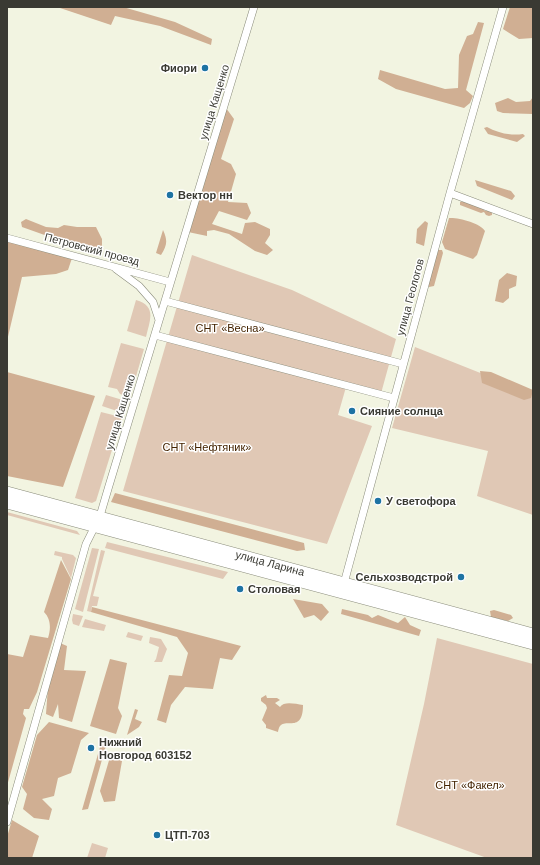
<svg xmlns="http://www.w3.org/2000/svg" width="540" height="865" font-family="Helvetica,sans-serif">
<style>
.green{fill:#e0c8b5}
.forest{fill:#d0af93}
.lines{fill:none;stroke-linecap:round;stroke-linejoin:round}
.street-casing{stroke:#898b7a;stroke-width:8}
.primary-casing{stroke:#898b7a;stroke-width:12}
.street{stroke:#fff;stroke-width:7}
.primary{stroke:#fff;stroke-width:11}
.poi-dot{fill:#1e73a3;stroke:#fff;stroke-width:1.5}
.labels{text-anchor:middle;stroke-width:3;stroke-linejoin:round;paint-order:stroke}
.poi-label{font-size:11px;font-weight:bold;fill:#3a3a33;stroke:#fff;text-anchor:start}
.street-label{font-size:11px;fill:#3a3a33;stroke:#fff}
.park-label{font-size:11px;fill:#432301;stroke:#fff}
</style>
<rect width="100%" height="100%" fill="#f2f4e1"/>
<path class="green" d="M192,255L292,290L396,339L380,397L346,387L338,415L372,426L327,544L123,491Z
M136,300C157,306 150,320 146,337L127,331Z
M121,343L144,349L130,397L120,394L117,389L108,387Z
M415,347L533,394V515L477,496L488,451L392,428Z
M106,395L126,401L123,413L102,406Z
M101,412L121,417V421L96,501L92,503L75,498Z
M7,512L77,531L80,535L7,515Z
M107,542L228,572L223,579L105,548Z
M92,548L99,549L83,612L75,609Z
M101,550L105,551L93,596L99,597L97,606H92L91,612L87,611Z
M55,551L73,555L76,558L71,578L62,559V557L54,555Z
M73,614L83,616L79,626L73,624L72,620Z
M85,619L106,625L104,631L82,627Z
M128,632L143,636L141,641L126,637Z
M150,637L161,639L167,649L162,662H154L156,659L159,647L149,643Z
M437,638L533,664V858H487L396,825L424,704Z
M92,843L108,848L105,858H87Z"/>
<path class="forest" d="M57,7H123L175,22L212,39L211,45L160,26L115,16L111,25Z
M510,7H533V38L519,39L503,29Z
M478,22L484,23L466,90L473,96L470,103L464,108L396,89L378,79L380,70L445,89L458,88L459,55L467,36L473,34Z
M533,97V114L503,113L497,111L495,103L508,98L516,102L530,101Z
M226,108L234,119L221,159L231,164L236,174L228,202L247,203L251,213L247,220L219,211L212,224L242,234L245,223L255,222L270,229V235L265,243L273,250L267,255L255,251L229,234L214,230L207,231V236L188,232Z
M487,127C498,133 511,136 523,134L525,136L517,142L488,134L484,128Z
M475,180L511,191L515,196L512,200L477,186Z
M464,201L483,208L485,211L488,210L492,211V215L489,216L486,215L484,212L481,213L460,205V202Z
M449,218C457,217 481,223 485,231L477,255L473,259L445,249L442,242Z
M26,219L46,227L58,228L64,225L77,227H96L102,239V249L85,246L70,245L53,238L22,227L21,222Z
M425,221L428,223L424,246L416,243L417,229Z
M163,230C168,241 167,245 161,255L156,253Z
M7,241L72,258L68,270L56,274L22,277L7,341Z
M437,250H442L443,253L434,286L429,287L427,285Z
M507,273L517,276L516,286L509,289V298L503,303L495,301L499,280Z
M480,371L491,372L533,390L531,398L524,400L482,383Z
M7,372L95,396L63,487L7,476Z
M115,493L304,543L305,550L297,551L111,502Z
M61,560L71,579L37,692L29,709H24L23,714L26,718L7,786V704L8,699H7V654L23,657L30,635L48,638C51,629 51,619 44,612Z
M293,599L322,604L329,612L321,621L314,615L304,618Z
M92,607L241,646L232,660L220,658L213,689L185,687L171,705L166,723L157,720L169,675L182,676L188,653L177,637L91,612Z
M342,609L368,615L372,618L378,615L398,623L405,617L410,625L421,630L419,636L341,614Z
M494,610L511,615L513,618L508,621L491,617L490,611Z
M60,643L67,646L64,670L86,671L72,722L59,718L58,704L53,717L46,714L48,687Z
M110,659L127,663L118,708L122,716L116,734L90,726Z
M266,695L267,698H277L280,700L275,703L280,707C284,701 295,704 303,705C303,733 286,718 280,726C279,727 278,731 278,732L266,728V725L262,720L267,708L266,705L261,701V698Z
M135,709L138,710L135,719L142,722L139,727L127,735Z
M49,722L89,733L81,740L71,773L58,778L54,796L42,799L52,809L49,820L34,818L23,809L27,794L22,787L37,735Z
M102,740L107,742L88,809L82,810Z
M110,757L122,761L115,801L104,802L100,791Z
M12,820L39,836L32,858H7V837Z"/>
<g class="lines">
<defs>
<path id="street" d="M450,193L533,224
M7,238L170,282
M116,269L139,286L153,302L159,320
M165,301L403,364
M155,335L394,398
M343,587L450,193L503,7
M7,822L86,544L100,516L108,489L254,7"/>
<path id="primary" d="M7,492L533,634
M7,503L533,644"/>
</defs>
<use href="#street" class="street-casing"/>
<use href="#primary" class="primary-casing"/>
<use href="#street" class="street"/>
<use href="#primary" class="primary"/>
</g>
<g class="poi-dot">
<circle cx="205" cy="68" r="4"/>
<circle cx="170" cy="195" r="4"/>
<circle cx="352" cy="411" r="4"/>
<circle cx="378" cy="501" r="4"/>
<circle cx="461" cy="577" r="4"/>
<circle cx="240" cy="589" r="4"/>
<circle cx="91" cy="748" r="4"/>
<circle cx="157" cy="835" r="4"/>
</g>
<g class="labels">
<g class="poi-label">
<text x="197" y="72" text-anchor="end">Фиори</text>
<text x="178" y="199">Вектор нн</text>
<text x="360" y="415">Сияние солнца</text>
<text x="386" y="505">У светофора</text>
<text x="453" y="581" text-anchor="end">Сельхозводстрой</text>
<text x="248" y="593">Столовая</text>
<text x="99" y="746">Нижний<tspan x="99" dy="13">Новгород 603152</tspan></text>
<text x="165" y="839">ЦТП-703</text>
</g>
<g class="street-label">
<text transform="translate(214 102) rotate(-73)" y="4">улица Кащенко</text>
<text transform="translate(92 249) rotate(15)" y="4">Петровский проезд</text>
<text transform="translate(410 297) rotate(-75)" y="4">улица Геологов</text>
<text transform="translate(120 412) rotate(-73)" y="4">улица Кащенко</text>
<text transform="translate(270 563) rotate(15)" y="4">улица Ларина</text>
</g>
<g class="park-label">
<text x="230" y="332">СНТ «Весна»</text>
<text x="207" y="451">СНТ «Нефтяник»</text>
<text x="470" y="789">СНТ «Факел»</text>
</g>
</g>
<rect width="540" height="865" fill="none" stroke="#3a3a33" stroke-width="16"/>
</svg>
